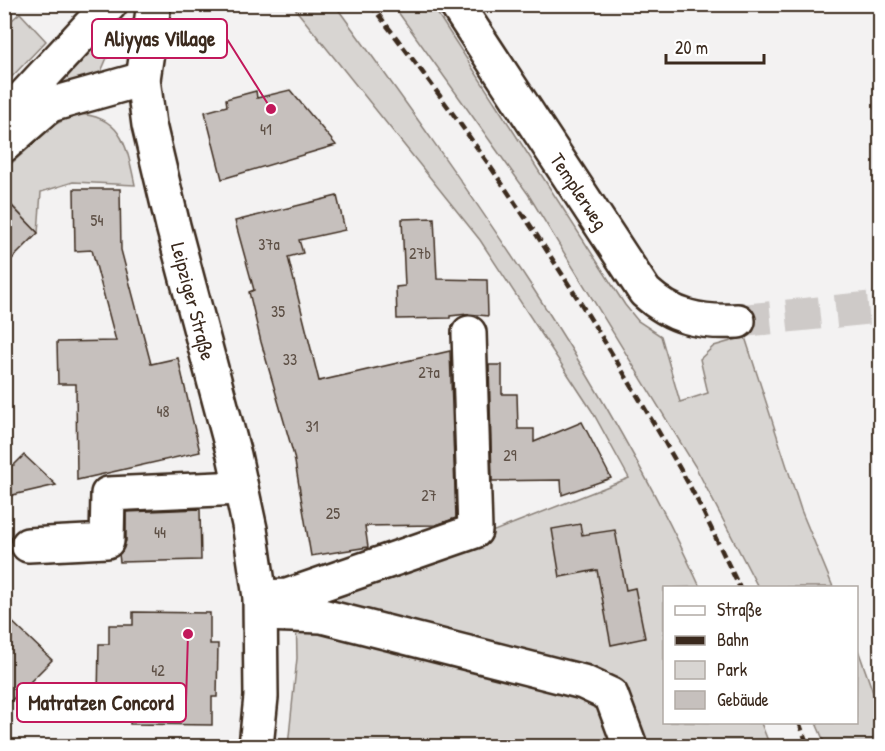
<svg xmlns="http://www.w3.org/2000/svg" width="885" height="751" font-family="'Patrick Hand',sans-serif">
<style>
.green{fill:#d8d5d2;stroke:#8a8078;stroke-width:1.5}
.building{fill:#c6c0bd;stroke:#3b2a1e;stroke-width:1.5}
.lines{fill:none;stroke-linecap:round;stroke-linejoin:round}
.minor-tunnel{stroke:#cecac8;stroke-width:33;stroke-dasharray:33 16;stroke-linecap:butt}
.minor-casing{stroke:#3b2a1e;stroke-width:38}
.major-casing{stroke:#3b2a1e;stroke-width:38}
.minor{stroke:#fff;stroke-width:33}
.major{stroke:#fff;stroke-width:33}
.rail{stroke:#3b2a1e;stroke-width:4.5;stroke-dasharray:9 4.5;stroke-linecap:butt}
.labels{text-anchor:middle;stroke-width:6;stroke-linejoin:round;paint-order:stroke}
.number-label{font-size:16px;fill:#5e5046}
.street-label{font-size:20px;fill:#3b2a1e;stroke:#fff}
.leader{fill:none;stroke:#c2185b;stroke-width:2}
.callout-dot{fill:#c2185b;stroke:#fff;stroke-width:2}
.callout{fill:#fff;stroke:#c2185b;stroke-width:2}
.callout-label{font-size:21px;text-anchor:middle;font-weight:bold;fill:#3b2a1e}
</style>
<rect width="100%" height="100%" fill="#f3f2f2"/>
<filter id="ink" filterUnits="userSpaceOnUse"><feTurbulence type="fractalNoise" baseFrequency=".0167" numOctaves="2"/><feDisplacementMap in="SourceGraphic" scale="12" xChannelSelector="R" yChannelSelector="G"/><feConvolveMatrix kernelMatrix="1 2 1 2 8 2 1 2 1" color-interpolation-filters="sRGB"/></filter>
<g filter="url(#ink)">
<path class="green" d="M292,5H335C469,189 605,379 700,587L664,588V722L761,723L770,746H288L297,658L296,609L629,478L592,411L480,240Z
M393,5H432L625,305L638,321L661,336L680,402L708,393L700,359L714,346L745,337L801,510L833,587H758L695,466L528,194Z
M20,13L46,41L5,84V26Z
M118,18L113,44L100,74L80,83L47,86Z
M76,114C123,115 127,148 135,185L73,182L41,192L38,233L5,198L4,170L56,124Z
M857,647L880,712V746H826L816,723L856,722Z"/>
<path class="building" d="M290,90L336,145L222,179L205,112L227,106L226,99L256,91L257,98Z
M74,189H120L121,250L151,364L178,358L200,452L77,480L76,384H58L57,342L116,341L92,250L75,251Z
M337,196L345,230L299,240L303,253L288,257L319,381L450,351L456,518L436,525L365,526L368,547L311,556L294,456L261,342L249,292L254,290L235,221Z
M4,198L38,233L4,267Z
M434,218L437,279L487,280L488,316L468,314L450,316V318L397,319L396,287L405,286L402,219Z
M489,365H502V394H517L518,429H534V442L582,422L611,478L562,495L561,480L492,481Z
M24,455L56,485L4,497V465H14Z
M200,509L201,560L120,562L119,554L126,541V512Z
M580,524L582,535L615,530L626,590L635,588L645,638L611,645L597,570L560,577L552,529Z
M133,612L210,613V644H218L217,697H212V725L130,724V713H106V697H98L99,644H109V625H133Z
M4,614L52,660L4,708Z"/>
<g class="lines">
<path class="minor-tunnel" d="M738,321L880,307"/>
<defs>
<g id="minor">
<path id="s1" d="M456,4L645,292C673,318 701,323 738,321"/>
<path d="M4,118L110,4"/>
<path d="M4,145L50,105L143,79"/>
<path d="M28,545L107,541L108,494L241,488"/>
<path d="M260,597L287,596L475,531L469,333"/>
<path d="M262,614L322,616L583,682L611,695L630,746"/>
</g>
<g id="major">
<path id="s2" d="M154,4L143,79L149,125L173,226L234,455L250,529L260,597L261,697L256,746"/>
</g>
</defs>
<use href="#minor" class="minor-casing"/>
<use href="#major" class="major-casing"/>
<use href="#minor" class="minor"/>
<use href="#major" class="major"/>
<path class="rail" d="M370,4C487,152 590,311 683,474C704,511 721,550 740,588
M799,722L808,746"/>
</g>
</g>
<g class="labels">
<g class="number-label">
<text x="266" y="135">41</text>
<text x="97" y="226">54</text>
<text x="269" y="250">37a</text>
<text x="420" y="259">27b</text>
<text x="278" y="317">35</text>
<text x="290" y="365">33</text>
<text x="429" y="378">27a</text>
<text x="163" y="417">48</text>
<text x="312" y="432">31</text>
<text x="510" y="461">29</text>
<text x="429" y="501">27</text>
<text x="333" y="519">25</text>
<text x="160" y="538">44</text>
<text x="158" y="676">42</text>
</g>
<g class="street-label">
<text dy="7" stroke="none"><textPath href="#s1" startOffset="224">Templerweg</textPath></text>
<text dy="7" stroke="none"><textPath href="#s2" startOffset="304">Leipziger Straße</textPath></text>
</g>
</g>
<path class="leader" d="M271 109L227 39M188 634L186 702"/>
<g class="callout-dot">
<circle cx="271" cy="109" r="6"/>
<circle cx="188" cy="634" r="6"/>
</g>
<g class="callout">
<rect x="92" y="19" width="135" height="39" rx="6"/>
<rect x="17" y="683" width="169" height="39" rx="6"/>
</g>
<g class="callout-label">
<text x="160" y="46">Aliyyas Village</text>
<text x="101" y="710">Matratzen Concord</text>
</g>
<rect width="885" height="751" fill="none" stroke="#fff" stroke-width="24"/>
<rect x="12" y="12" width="861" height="727" fill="none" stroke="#3b2a1e" stroke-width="2" filter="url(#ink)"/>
<rect x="663" y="586" width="195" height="138" fill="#ffffff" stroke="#b1aaa5" stroke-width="1.5"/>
<rect x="675" y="606" width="30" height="9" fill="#ffffff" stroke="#b1aaa5" stroke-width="1.5"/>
<text x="717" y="616" font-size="18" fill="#3b2a1e">Straße</text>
<rect x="675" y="636" width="30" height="9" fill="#3b2a1e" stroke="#b1aaa5" stroke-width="1.5"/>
<text x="717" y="646" font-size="18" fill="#3b2a1e">Bahn</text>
<rect x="675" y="661" width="30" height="18" fill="#d8d5d2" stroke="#b1aaa5" stroke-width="1.5"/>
<text x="717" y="676" font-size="18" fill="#3b2a1e">Park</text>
<rect x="675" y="691" width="30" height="18" fill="#c6c0bd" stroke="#b1aaa5" stroke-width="1.5"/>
<text x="717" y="706" font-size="18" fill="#3b2a1e">Gebäude</text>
<path d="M666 54v9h98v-9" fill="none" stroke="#3b2a1e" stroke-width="3"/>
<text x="675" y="54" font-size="18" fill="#3b2a1e" stroke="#ffffff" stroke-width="4.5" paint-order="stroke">20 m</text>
</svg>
